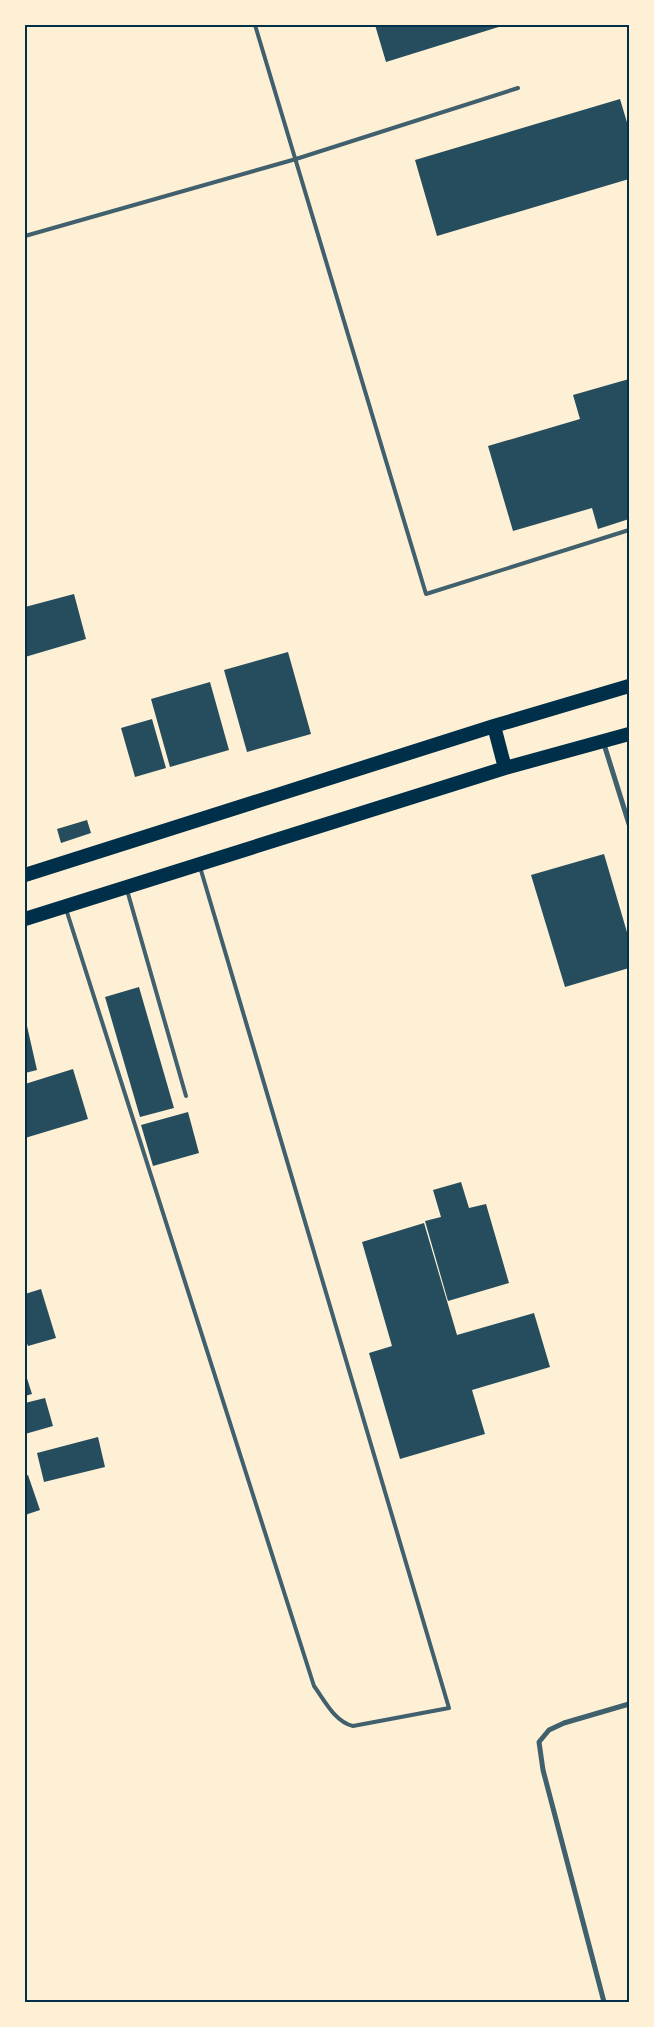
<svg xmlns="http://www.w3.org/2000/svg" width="654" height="2027" font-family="Arial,sans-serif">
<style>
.building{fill:#264d5e}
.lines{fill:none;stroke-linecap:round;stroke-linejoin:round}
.service{stroke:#3f606c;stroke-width:4}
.minor{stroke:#3f606c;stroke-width:5}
.trunk{stroke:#003049;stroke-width:14}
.neatline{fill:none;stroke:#003049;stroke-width:2}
</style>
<rect width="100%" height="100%" fill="#fdf0d5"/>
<path class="building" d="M375,25H505L386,62Z
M620,99L629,129V179L437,236L415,160Z
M629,379V519L598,529L592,508L513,531L488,446L580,419L573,395Z
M74,594L86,639L25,657V607Z
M288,652L311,734L247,752L224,670Z
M210,682L229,750L170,767L151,699Z
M152,719L166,768L135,777L121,728Z
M87,820L91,833L61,843L57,829Z
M604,854L629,939V968L565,987L531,875Z
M139,987L174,1108L140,1117L105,997Z
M25,1026H27L37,1070L25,1073Z
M73,1069L88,1119L25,1138V1084Z
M188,1112L199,1153L153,1166L141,1125Z
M461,1182L469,1208L486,1204L509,1283L448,1301L425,1221L441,1217L433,1190Z
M424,1223L457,1335L534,1313L550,1367L472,1390L485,1434L400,1459L369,1353L392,1346L362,1242Z
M41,1289L56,1338L28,1346L25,1338V1294Z
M25,1372L32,1394L25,1396Z
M45,1398L53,1426L25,1434V1403Z
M98,1437L105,1467L44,1482L37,1453Z
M28,1475L40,1510L25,1515V1476Z"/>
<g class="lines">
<path class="service" d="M255,25L426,594L629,530
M25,236L296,159L518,88
M127,890L186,1096
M66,909L314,1686C325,1701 335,1722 353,1726L449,1708L200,867"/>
<path class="minor" d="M603,741L629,824
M604,2002L543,1770L539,1742L549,1730L564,1723L629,1704"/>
<path class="trunk" d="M494,726L505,768
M25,875L494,726L629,686
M25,919L505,768L629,734"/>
</g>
<rect width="654" height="2027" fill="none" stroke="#fdf0d5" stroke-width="52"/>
<rect x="26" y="26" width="602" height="1975" class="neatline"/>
</svg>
